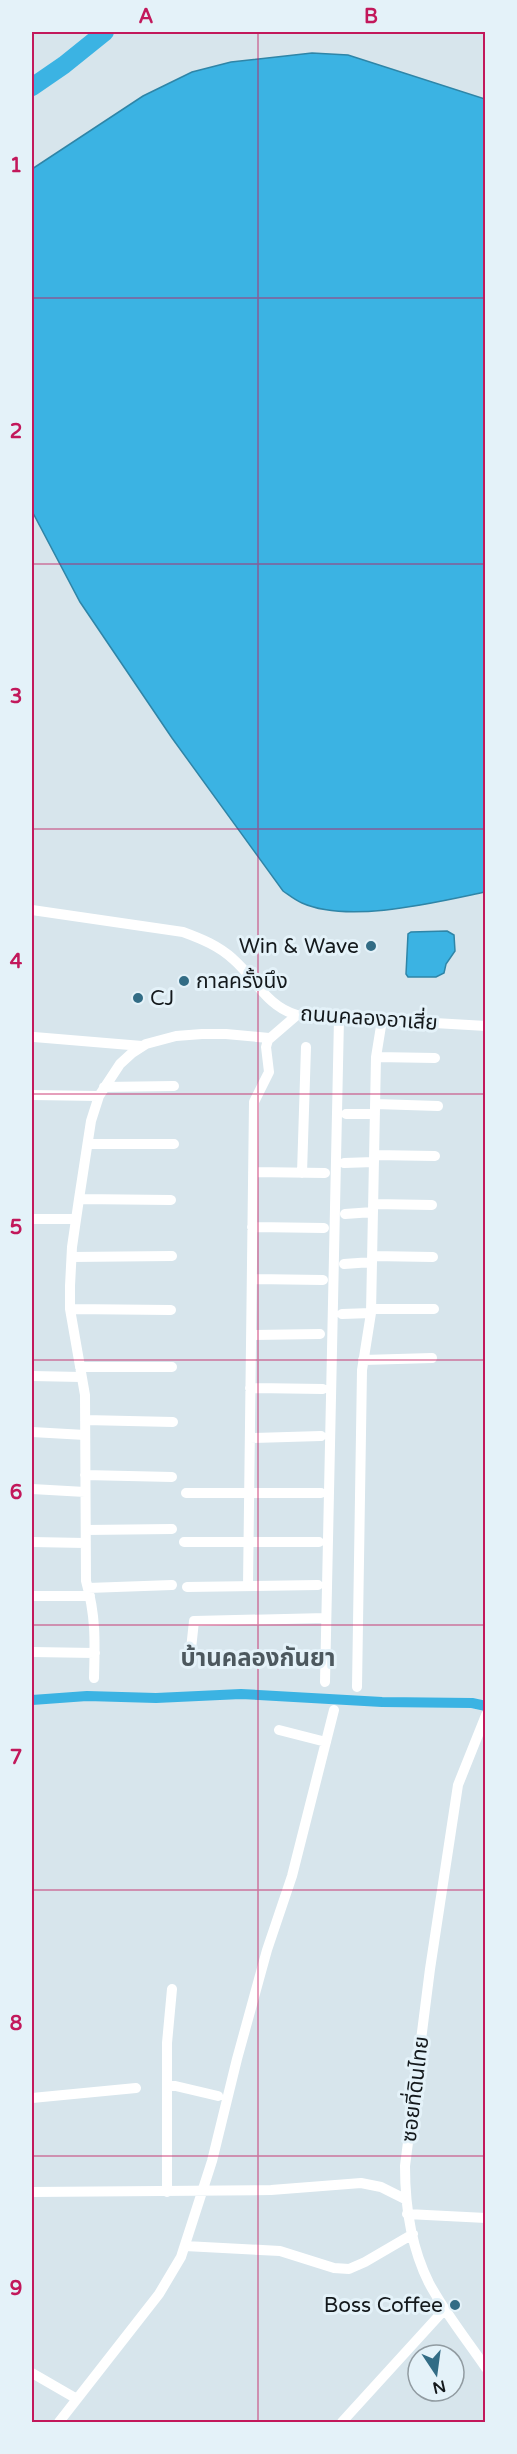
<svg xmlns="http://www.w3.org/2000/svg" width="517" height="2454" font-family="'Varela Round','Noto Sans Thai',sans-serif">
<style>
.water{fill:#3bb3e3;stroke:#2f85a7;stroke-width:1.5}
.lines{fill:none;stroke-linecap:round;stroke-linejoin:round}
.canal{stroke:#3bb3e3;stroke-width:10}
.river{stroke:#3bb3e3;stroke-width:18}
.minor{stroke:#fff;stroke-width:10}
.grid{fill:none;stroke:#c2185b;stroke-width:1.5;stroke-opacity:0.55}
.poi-dot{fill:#326c85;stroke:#e4f2f9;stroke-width:2}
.labels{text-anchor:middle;stroke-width:6;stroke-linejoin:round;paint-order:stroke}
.poi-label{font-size:21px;fill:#14191c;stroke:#e4f2f9;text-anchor:end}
.street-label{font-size:21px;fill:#14191c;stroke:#e4f2f9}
.quarter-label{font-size:24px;font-weight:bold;fill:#4c585e;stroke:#e4f2f9}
.neatline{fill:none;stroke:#c2185b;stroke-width:2}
.grid-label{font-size:20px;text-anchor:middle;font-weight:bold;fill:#c2185b}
</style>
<rect width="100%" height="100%" fill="#d7e5ec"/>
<path class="water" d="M312,53L348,55L485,99V892C437,902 349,924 302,903C295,900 289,895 283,891L172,738L80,602L32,511V169L143,96L192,72L231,62Z
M447,931L454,935L455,951L446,964L444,973L436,977H408L406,974L408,934L411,932Z"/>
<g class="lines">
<path class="canal" d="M32,1700L87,1696L156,1698L241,1694L382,1702L472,1703L486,1706"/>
<path class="river" d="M32,87L64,65L105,32"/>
<path class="minor" d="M32,910L183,932C202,939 219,946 233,959C256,979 266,1006 297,1015L486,1026
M34,1037L142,1046
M376,1057L435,1058
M104,1087L174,1086
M32,1095L99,1096
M375,1104L438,1106
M346,1114H375
M88,1144H174
M374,1155L435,1156
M344,1163L374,1162
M253,1172L325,1173
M302,1173L306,1047
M79,1199L171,1200
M373,1204L432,1205
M345,1214L373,1212
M32,1219H76
M252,1227L324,1228
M372,1256L433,1257
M72,1257L172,1256
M344,1264L372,1262
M252,1279L323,1280
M70,1309L171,1310
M371,1309H434
M342,1314L371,1313
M251,1335L320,1334
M363,1360L432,1358
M80,1367H172
M32,1376L81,1377
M250,1388L323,1389
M85,1420L173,1422
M32,1432L85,1435
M250,1438L321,1436
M85,1475L172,1477
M32,1489L85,1492
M186,1493H321
M86,1530L172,1529
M32,1542L85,1543
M184,1542H319
M248,1586L254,1102L269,1072L266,1047L268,1040L297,1015
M187,1587L318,1585
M88,1588L172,1585
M32,1596H90
M191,1649L194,1621L326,1618
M32,1652L95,1653
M94,1678C95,1642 96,1616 86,1581L85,1395L70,1309V1286L72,1247L79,1199L91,1121L99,1096L120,1064L132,1053L146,1044L176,1036L202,1034H226L269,1038
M325,1682L339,1018
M357,1687L362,1370L371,1313L376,1057L382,1020
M486,1715L458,1785L430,1969L405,2166C405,2206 411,2247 429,2283C445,2313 467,2340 486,2368
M279,1730L326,1742
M167,2084L218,2096
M32,2098L136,2088
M32,2192L271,2190L361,2183L381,2187L405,2199
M167,2192V2043L172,1989
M407,2214L486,2218
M185,2246L280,2251L334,2268L349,2269L365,2262L413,2234
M32,2373L77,2399
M59,2422L159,2294L181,2257L212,2161L237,2059L267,1950L292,1876L334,1710
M342,2422L445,2309"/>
</g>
<path class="grid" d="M258,32V2422M32,298H486M32,564H486M32,829H486M32,1094H486M32,1360H486M32,1625H486M32,1890H486M32,2156H486"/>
<g class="poi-dot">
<circle cx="371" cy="946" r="6"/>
<circle cx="184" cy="981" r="6"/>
<circle cx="138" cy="998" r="6"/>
<circle cx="455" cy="2305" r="6"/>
</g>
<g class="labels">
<g class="poi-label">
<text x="359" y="953">Win &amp; Wave</text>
<text x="196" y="988" text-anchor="start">กาลครั้งนึง</text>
<text x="150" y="1005" text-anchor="start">CJ</text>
<text x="443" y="2312">Boss Coffee</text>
</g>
<g class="street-label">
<text transform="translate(369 1018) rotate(4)" y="7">ถนนคลองอาเสี่ย</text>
<text transform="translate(415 2089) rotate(-83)" y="7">ซอยที่ดินไทย</text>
</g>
<g class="quarter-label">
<text x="258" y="1666">บ้านคลองกันยา</text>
</g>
</g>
<rect width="517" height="2454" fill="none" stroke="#e4f2f9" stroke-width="66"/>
<g transform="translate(436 2373) rotate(167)"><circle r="28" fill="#e4f2f9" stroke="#919ba1" stroke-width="1.5"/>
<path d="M0-4.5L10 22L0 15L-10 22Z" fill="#326c85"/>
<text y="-9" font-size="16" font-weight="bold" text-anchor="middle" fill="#14191c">N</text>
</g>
<rect x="33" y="33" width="451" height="2388" class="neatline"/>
<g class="grid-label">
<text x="146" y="23">A</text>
<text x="371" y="23">B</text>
<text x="16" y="172">1</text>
<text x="16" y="438">2</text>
<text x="16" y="703">3</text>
<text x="16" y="968">4</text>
<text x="16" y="1234">5</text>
<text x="16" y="1499">6</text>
<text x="16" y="1764">7</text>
<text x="16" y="2030">8</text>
<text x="16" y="2295">9</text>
</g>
</svg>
